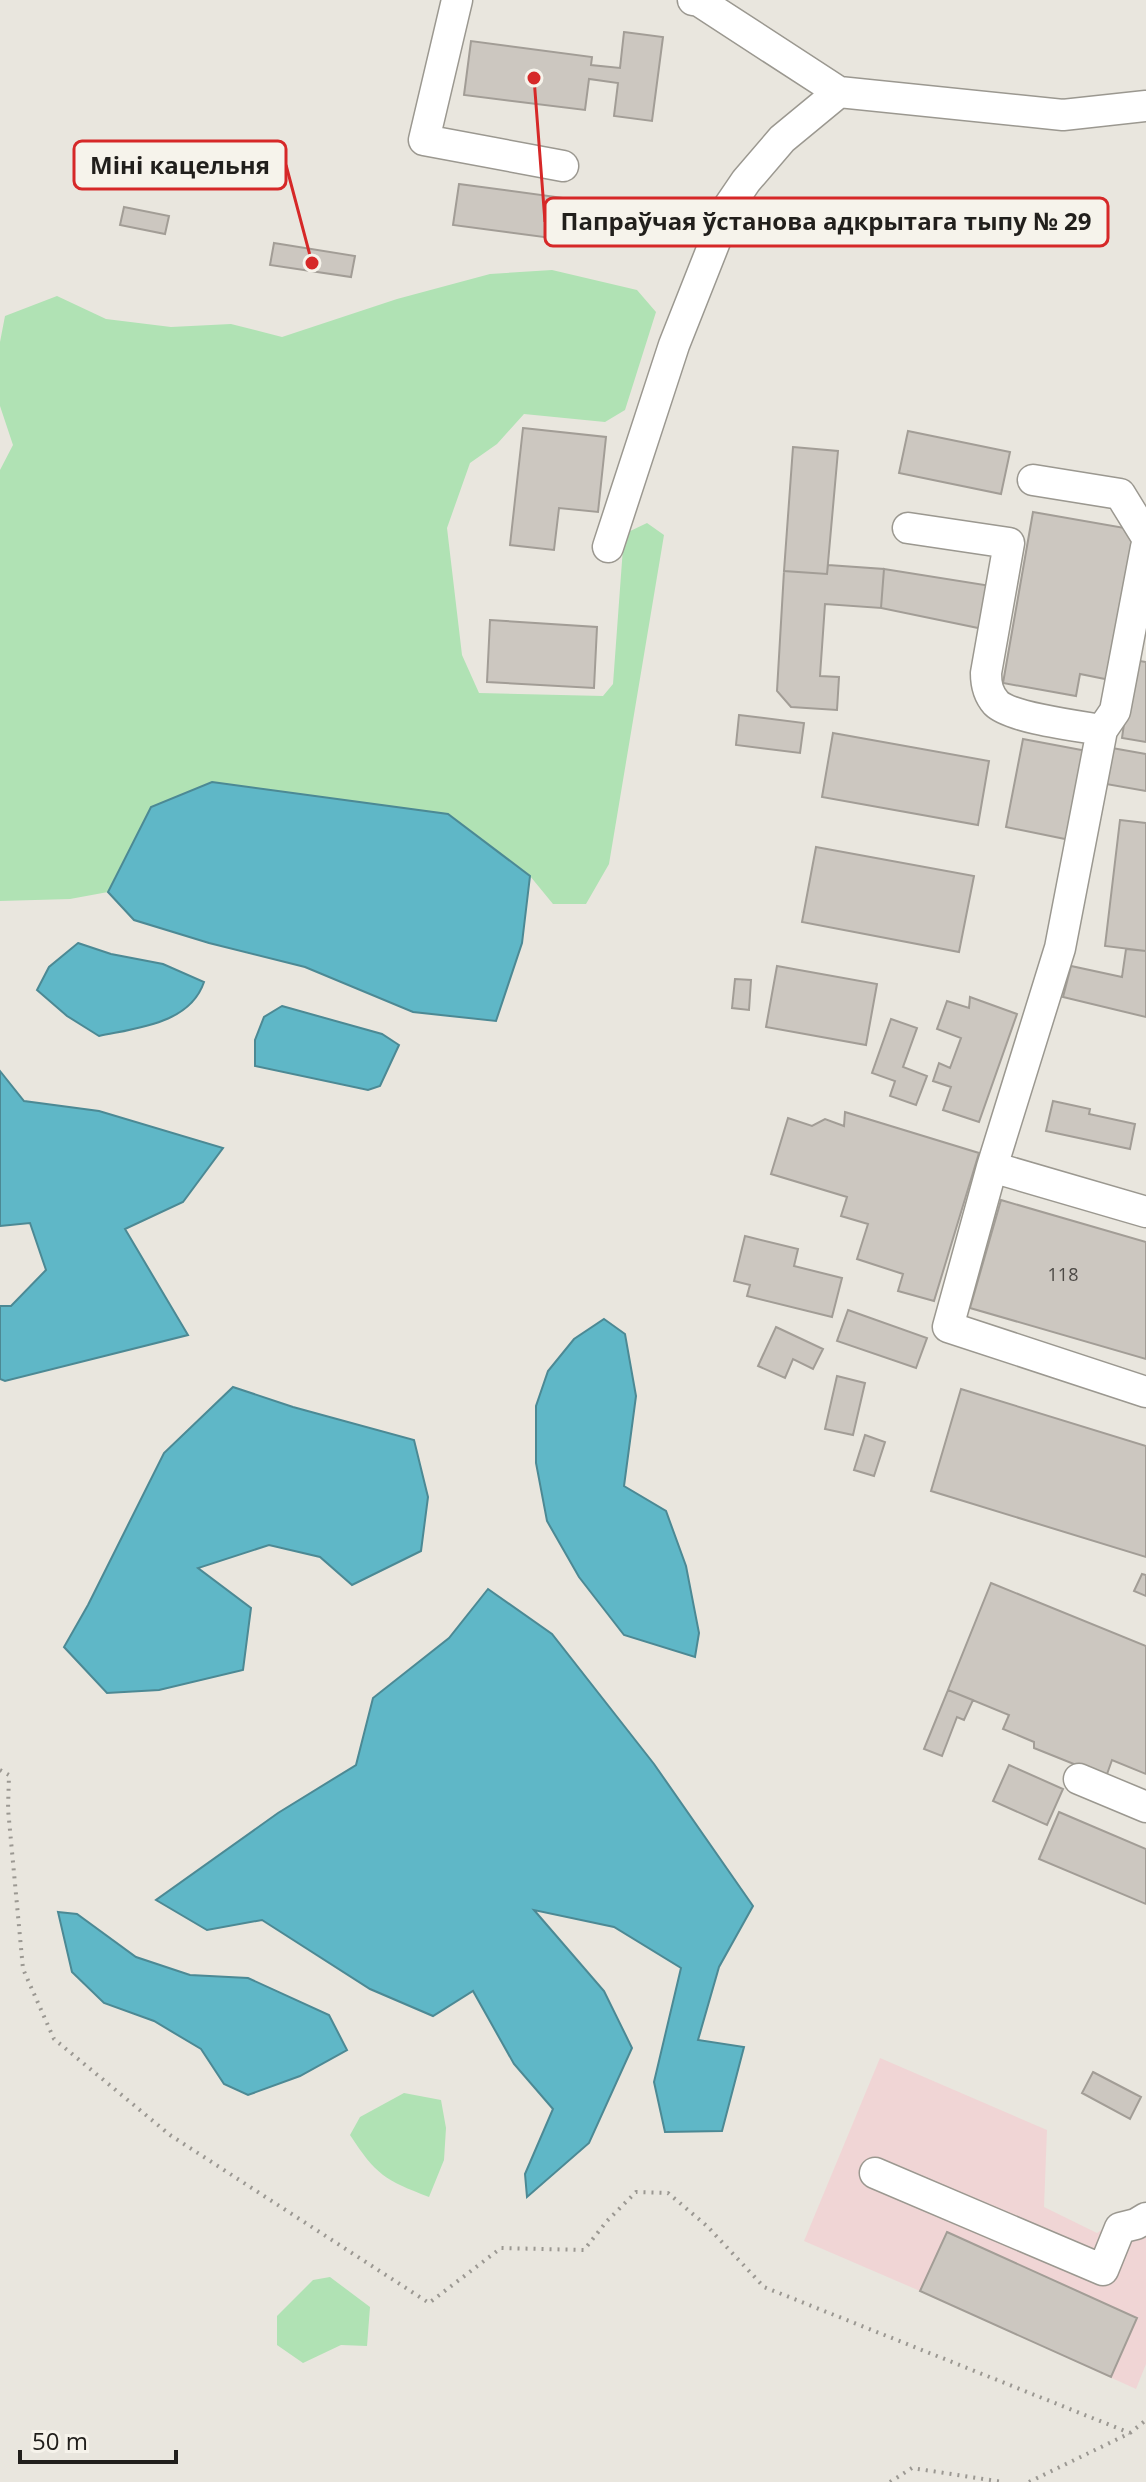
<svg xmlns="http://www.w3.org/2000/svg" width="1146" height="2482" font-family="'Open Sans',sans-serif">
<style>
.industrial{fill:#f0d5d5}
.green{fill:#b0e2b4}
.water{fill:#5fb7c7;stroke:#4c8994;stroke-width:2}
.building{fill:#ccc7c0;stroke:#a29d96;stroke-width:2}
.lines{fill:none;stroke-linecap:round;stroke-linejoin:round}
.minor-casing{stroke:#9b9890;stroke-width:33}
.path{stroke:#9b9892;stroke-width:4;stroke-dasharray:2 6;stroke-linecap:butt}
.minor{stroke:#fff;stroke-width:30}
.labels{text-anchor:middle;stroke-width:6;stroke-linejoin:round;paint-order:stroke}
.number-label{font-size:18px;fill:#4c4945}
.leader{fill:none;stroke:#d62828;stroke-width:3}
.callout-dot{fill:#d62828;stroke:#f6f3eb;stroke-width:3}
.callout{fill:#f6f3eb;stroke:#d62828;stroke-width:3}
.callout-label{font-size:24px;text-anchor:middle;font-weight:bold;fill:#211f1c}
</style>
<rect width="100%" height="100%" fill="#e9e6de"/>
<path class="industrial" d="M880,2058L1047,2130L1044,2207L1097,2233L1128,2212L1146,2228V2364L1136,2389L920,2291L804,2241Z"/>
<path class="green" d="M552,270L637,290L656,312L625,410L605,422L524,414L497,444L470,463L447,528L462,655L479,693L603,696L613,684L624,534L647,523L664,535L609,864L586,904H553L530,876L151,807L108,892L70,899L0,901V470L13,445L0,406V342L5,316L57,296L106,319L171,327L231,324L282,337L397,299L490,274Z
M404,2093L441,2100L446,2128L444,2160L429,2197C385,2180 376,2175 350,2135L360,2117Z
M330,2277L370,2307L367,2346L341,2345L303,2363L277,2345V2316L313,2280Z"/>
<path class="water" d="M212,782L448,814L530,876L522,943L496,1021L413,1012L305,967L209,943L134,920L108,892L151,807Z
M78,943L111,954L163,964L204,982C190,1024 136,1028 99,1036L67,1016L37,990L49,967Z
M282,1006L382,1034L399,1045L380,1086L368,1090L255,1066V1040L264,1017Z
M0,1071L24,1101L99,1111L223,1148L183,1202L125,1229L188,1335L5,1381L0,1379V1306H11L46,1270L30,1223L0,1226Z
M604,1319L625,1334L636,1396L624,1486L666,1511L686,1566L699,1633L695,1657L624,1635L579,1577L547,1521L536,1463V1406L548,1371L574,1339Z
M233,1387L293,1407L414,1440L428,1497L421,1551L352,1585L320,1557L269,1545L198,1568L251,1608L243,1670L159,1690L107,1693L64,1647L88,1605L164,1453Z
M488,1589L552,1634L654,1764L753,1906L719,1967L698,2040L744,2047L722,2131L665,2132L654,2082L681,1968L614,1927L534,1910L604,1991L632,2048L589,2143L527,2197L525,2174L553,2109L514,2064L473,1991L433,2016L370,1989L262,1920L207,1930L156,1900L278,1813L356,1765L373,1698L449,1638Z
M58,1912L77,1914L136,1957L190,1975L248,1978L329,2015L347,2050L300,2076L248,2095L224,2084L201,2049L154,2021L104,2003L72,1972Z"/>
<path class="building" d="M624,32L663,37L652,121L614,116L618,83L589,79L585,110L464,95L471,41L592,57L591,65L620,68Z
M459,184L571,199L566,240L453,225Z
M124,207L169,216L165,234L120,225Z
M274,243L355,256L351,277L270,265Z
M523,428L606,437L598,512L559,508L554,550L510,545Z
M908,431L1010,452L1001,494L899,473Z
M793,447L838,451L827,574L784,571Z
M1033,512L1136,530L1110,680L1080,674L1076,696L1003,683Z
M828,565L884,569L881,608L825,604L820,676L839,677L837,710L791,707L777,691L784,571L827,574Z
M884,569L991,586L983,629L881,608Z
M490,620L597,627L594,688L487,682Z
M1133,660L1146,662V742L1122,738Z
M739,715L804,723L800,753L736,745Z
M833,733L989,761L978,825L822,797Z
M1023,739L1087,751L1070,840L1006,827Z
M1112,748L1146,754V791L1106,784Z
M1120,820L1146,823V951L1105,946Z
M816,847L974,876L959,952L802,922Z
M1126,949L1146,951V1017L1063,997L1071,966L1122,977Z
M777,966L877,984L866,1045L766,1027Z
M735,979L751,980L749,1010L732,1008Z
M970,997L1017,1014L979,1122L943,1110L951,1087L933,1081L939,1063L950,1068L961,1038L937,1029L947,1001L969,1008Z
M891,1019L917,1028L903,1067L927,1076L916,1105L890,1096L895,1081L872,1073Z
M1053,1101L1090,1109L1089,1114L1135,1124L1130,1149L1046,1131Z
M845,1112L979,1153L934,1301L898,1291L903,1274L857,1259L868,1224L841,1216L847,1197L771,1174L788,1118L812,1126L825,1119L844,1126Z
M1001,1200L1146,1242V1359L970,1308Z
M745,1236L798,1249L794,1266L842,1278L832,1317L747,1296L750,1285L734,1281Z
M848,1310L927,1338L916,1368L837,1341Z
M776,1327L823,1349L813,1369L793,1359L785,1378L758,1366Z
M837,1376L865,1383L853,1435L825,1429Z
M961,1389L1146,1446V1557L931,1491Z
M865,1435L885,1442L874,1476L854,1470Z
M1142,1574L1146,1575V1596L1134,1591Z
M991,1583L1146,1646V1774L1112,1760L1106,1777L1034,1748V1742L1003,1729L1009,1715L948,1690Z
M948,1690L973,1700L964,1720L957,1717L942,1756L924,1749Z
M1009,1765L1063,1789L1047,1825L993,1801Z
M1059,1812L1146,1849V1904L1039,1859Z
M1093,2072L1141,2097L1130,2119L1082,2093Z
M947,2232L1137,2318L1111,2377L920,2291Z"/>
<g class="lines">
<defs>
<path id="minor" d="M457,0L424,140L563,166
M693,0L699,1L839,92
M1033,480L1120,494L1146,536
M908,528L1009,543L986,673C986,685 988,694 996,703C1011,718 1078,726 1102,730
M608,547L674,345L729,206L746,181L782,139L839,92L1063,115L1146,106
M992,1167L1060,948L1102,730L1115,711L1146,547
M1146,1212L992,1167L948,1327L1146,1392
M1079,1779L1146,1807
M875,2173L1103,2270L1120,2228L1136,2224L1146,2218"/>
</defs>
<use href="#minor" class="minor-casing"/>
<path class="path" d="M0,1770L9,1775L8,1809L23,1969L54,2039L170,2135L429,2303L501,2248L584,2250L607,2221L636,2192L668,2193L707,2226L764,2287L1130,2433
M890,2482L912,2468L1003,2482
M1029,2482L1130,2433L1146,2420"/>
<use href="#minor" class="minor"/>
</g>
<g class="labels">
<g class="number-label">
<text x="1063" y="1281">118</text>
</g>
</g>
<path class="leader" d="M312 263L286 165M534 78L545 222"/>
<g class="callout-dot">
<circle cx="312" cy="263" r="8"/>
<circle cx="534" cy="78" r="8"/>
</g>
<g class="callout">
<rect x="74" y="141" width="212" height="48" rx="8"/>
<rect x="545" y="198" width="563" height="48" rx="8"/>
</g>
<g class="callout-label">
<text x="180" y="174">Міні кацельня</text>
<text x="826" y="230">Папраўчая ўстанова адкрытага тыпу № 29</text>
</g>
<path d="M20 2450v12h156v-12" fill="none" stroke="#211f1c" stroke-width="4"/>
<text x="32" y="2450" font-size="24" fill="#211f1c" stroke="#f6f3eb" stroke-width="6" paint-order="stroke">50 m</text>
</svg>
